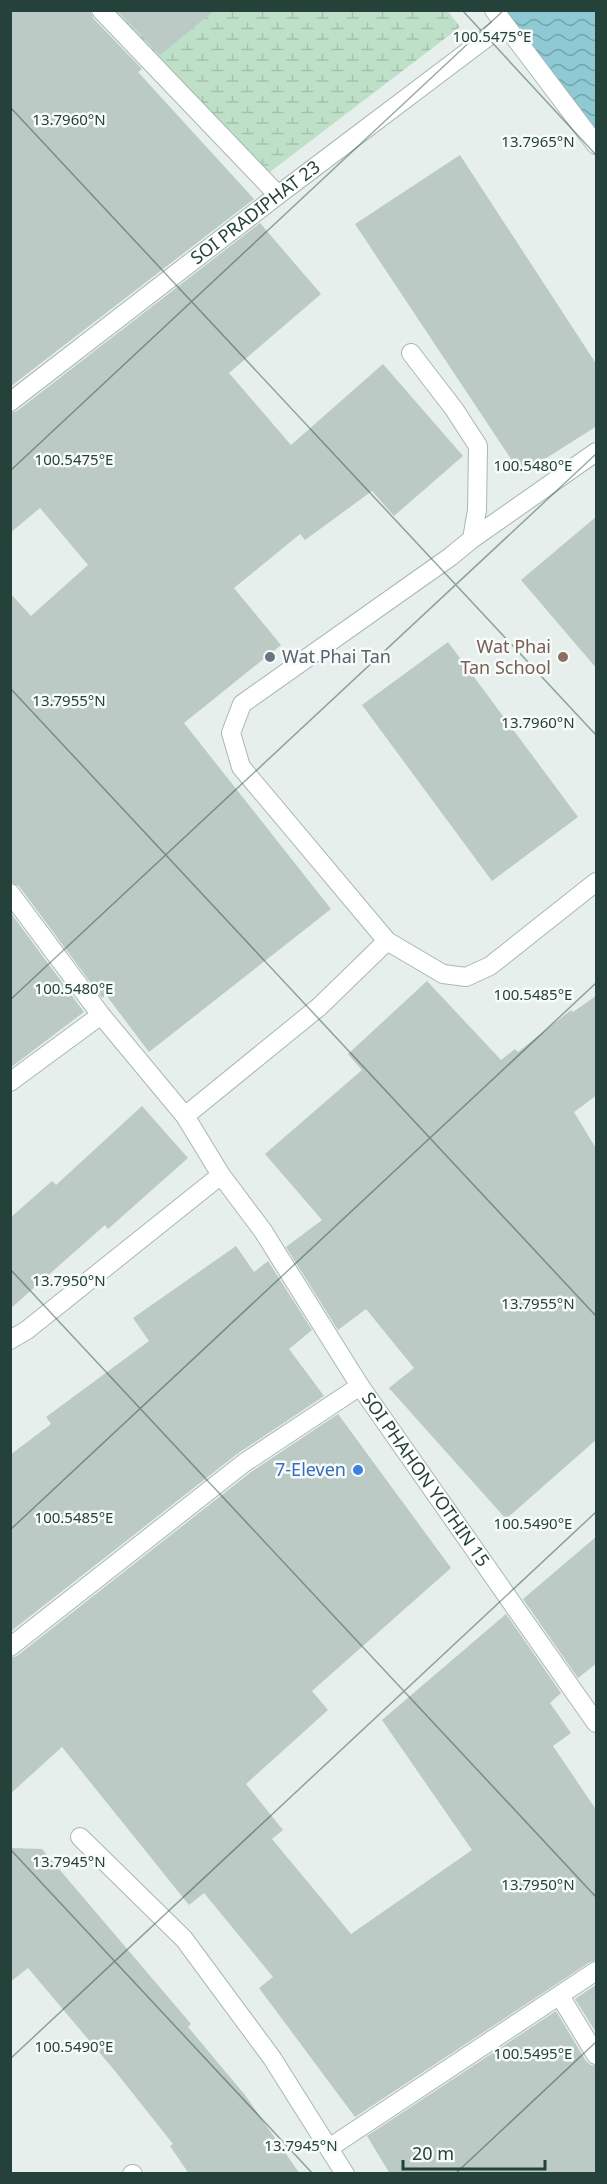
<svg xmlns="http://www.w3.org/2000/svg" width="607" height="2184" font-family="'Noto Sans',sans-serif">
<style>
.wetland{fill:url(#wetland-marsh)}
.water{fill:url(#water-waves)}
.building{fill:#bbcac4}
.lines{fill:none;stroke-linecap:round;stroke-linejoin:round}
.lane-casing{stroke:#a8b8b2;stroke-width:20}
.street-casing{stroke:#a8b8b2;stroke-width:20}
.lane{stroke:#fff;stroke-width:18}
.street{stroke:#fff;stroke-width:18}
.ticks{fill:none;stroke:#24423a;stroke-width:1.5;stroke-opacity:0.45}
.worship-dot{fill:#6b7280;stroke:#f7fbf9;stroke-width:2}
.education-dot{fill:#8d6e63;stroke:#f7fbf9;stroke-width:2}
.shop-dot{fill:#3f7fe0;stroke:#f7fbf9;stroke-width:2}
.labels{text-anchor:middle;stroke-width:5;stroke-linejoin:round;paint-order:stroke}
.street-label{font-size:18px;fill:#24423a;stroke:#f7fbf9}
.education-label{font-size:18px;fill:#785e54;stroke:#f7fbf9;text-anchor:end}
.worship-label{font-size:18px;fill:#5b616d;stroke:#f7fbf9;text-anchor:start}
.shop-label{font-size:18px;fill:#366cbe;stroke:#f7fbf9;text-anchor:end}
.ticks-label{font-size:15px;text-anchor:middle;fill:#24423a;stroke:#f7fbf9;stroke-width:5;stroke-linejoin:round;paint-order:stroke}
</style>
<defs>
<pattern id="wetland-marsh" width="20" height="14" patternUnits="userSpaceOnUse" patternTransform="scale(1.5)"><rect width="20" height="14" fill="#bfe0c8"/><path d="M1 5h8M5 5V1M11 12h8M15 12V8" fill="none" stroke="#a4c1ad"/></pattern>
<pattern id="water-waves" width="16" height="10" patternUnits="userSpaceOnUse" patternTransform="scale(1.5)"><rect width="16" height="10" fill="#8ec9d4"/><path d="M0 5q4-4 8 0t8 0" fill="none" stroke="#74a5ad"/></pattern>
</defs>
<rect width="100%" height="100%" fill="#e6efeb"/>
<path class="wetland" d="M447,10L460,27L266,175L110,11Z"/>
<path class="water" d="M490,11H596V148Z"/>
<path class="building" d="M10,10H90L93,18L142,69L138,72L254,199L10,387Z
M117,10H215L160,55Z
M460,155L597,365V426L521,474L355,224Z
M260,223L321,294L229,373L291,445L383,364L463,456L394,516L372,491L305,540L300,534L234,588L281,645L184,723L331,909L149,1052L106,995L102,998L19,886L10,882V593L31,616L88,565L40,508L10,533V413L17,411Z
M597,516V669L521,580Z
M448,642L578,817L492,881L362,705Z
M10,912L84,1012L10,1068Z
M427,981L501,1060L515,1049L518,1052L571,1010L573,1012L597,995V1095L574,1112L597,1150V1439L506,1519L389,1388L414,1368L366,1309L338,1330L286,1247L322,1220L265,1154L362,1070L348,1054Z
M142,1106L188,1158L108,1229L105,1225L10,1309V1218L52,1181L56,1185Z
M236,1246L254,1272L268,1261L312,1330L289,1349L324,1396L237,1454L10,1632V1455L51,1424L46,1417L149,1341L133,1318Z
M338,1414L451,1568L312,1691L328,1710L246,1784L283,1830L272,1839L351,1934L472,1850L382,1720L506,1614L561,1693L550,1703L571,1733L553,1746L597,1811V1960L590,1962L355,2117L259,1988L273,1977L204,1893L189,1905L62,1747L10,1794V1658L17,1656L251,1472Z
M597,1536V1663L578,1678L523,1599Z
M10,1848L42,1849L191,2024L188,2027L245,2095L300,2174H189L170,2146L173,2144L115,2071L28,1968L10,1982Z
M597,1984V2034L575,1999Z
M556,2011L586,2061L591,2065L597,2066V2174H390L367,2136Z"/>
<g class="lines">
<defs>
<path id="lane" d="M10,893L101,1015L185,1116L221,1175L263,1231
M387,941L443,974L466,977L490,966L596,882
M10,1082L101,1015
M185,1116L319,1007L387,941L241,767L231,733L242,704L450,557L472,539L477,510L478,446L454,409L411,353
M10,1340L27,1330L221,1175
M132,2174H133"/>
<g id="street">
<path d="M101,10L278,195"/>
<path d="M494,10L596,145"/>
<path id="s1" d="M10,402L278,195L502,26"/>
<path d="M472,539L596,452"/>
<path id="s2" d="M263,1231L360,1386L596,1723"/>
<path d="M10,1647L244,1463L360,1386"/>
<path d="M80,1837L184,1939L272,2058L345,2174"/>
<path d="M560,1996L596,2055"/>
<path d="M329,2148L596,1971"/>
</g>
</defs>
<use href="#lane" class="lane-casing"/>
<use href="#street" class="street-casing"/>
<use href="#lane" class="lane"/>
<use href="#street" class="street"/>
</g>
<path class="ticks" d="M462,10L596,155M10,107L596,735M10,471L504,10M10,688L596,1316M10,1000L596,454M10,1269L596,1897M10,1530L596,983M10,1849L313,2174M10,2059L596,1512M455,2174L596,2042"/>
<circle class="worship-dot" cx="270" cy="657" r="6"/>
<circle class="education-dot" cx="563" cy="657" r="6"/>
<circle class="shop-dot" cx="358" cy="1470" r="6"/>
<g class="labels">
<g class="street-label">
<text dy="6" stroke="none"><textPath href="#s1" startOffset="310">SOI PRADIPHAT 23</textPath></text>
<text dy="6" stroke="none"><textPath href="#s2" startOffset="297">SOI PHAHON YOTHIN 15</textPath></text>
</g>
<g class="education-label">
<text x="551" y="653">Wat Phai<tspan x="551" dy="21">Tan School</tspan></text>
</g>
<g class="worship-label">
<text x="282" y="663">Wat Phai Tan</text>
</g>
<g class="shop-label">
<text x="346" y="1476">7-Eleven</text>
</g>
</g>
<g class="ticks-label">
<text x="492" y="42">100.5475°E</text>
<text x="69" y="125">13.7960°N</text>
<text x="538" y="147">13.7965°N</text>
<text x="74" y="465">100.5475°E</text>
<text x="533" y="471">100.5480°E</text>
<text x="69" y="706">13.7955°N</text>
<text x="538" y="728">13.7960°N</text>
<text x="74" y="994">100.5480°E</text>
<text x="533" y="1000">100.5485°E</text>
<text x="69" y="1286">13.7950°N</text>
<text x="538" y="1309">13.7955°N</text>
<text x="74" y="1523">100.5485°E</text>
<text x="533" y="1529">100.5490°E</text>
<text x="69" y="1867">13.7945°N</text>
<text x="538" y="1890">13.7950°N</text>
<text x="74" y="2052">100.5490°E</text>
<text x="533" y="2059">100.5495°E</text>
<text x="301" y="2151">13.7945°N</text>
</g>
<rect width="607" height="2184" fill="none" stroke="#24423a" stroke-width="24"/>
<path d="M403 2160v9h142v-9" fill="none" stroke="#24423a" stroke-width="3"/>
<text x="412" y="2160" font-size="18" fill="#24423a" stroke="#f7fbf9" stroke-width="4.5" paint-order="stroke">20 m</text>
</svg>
